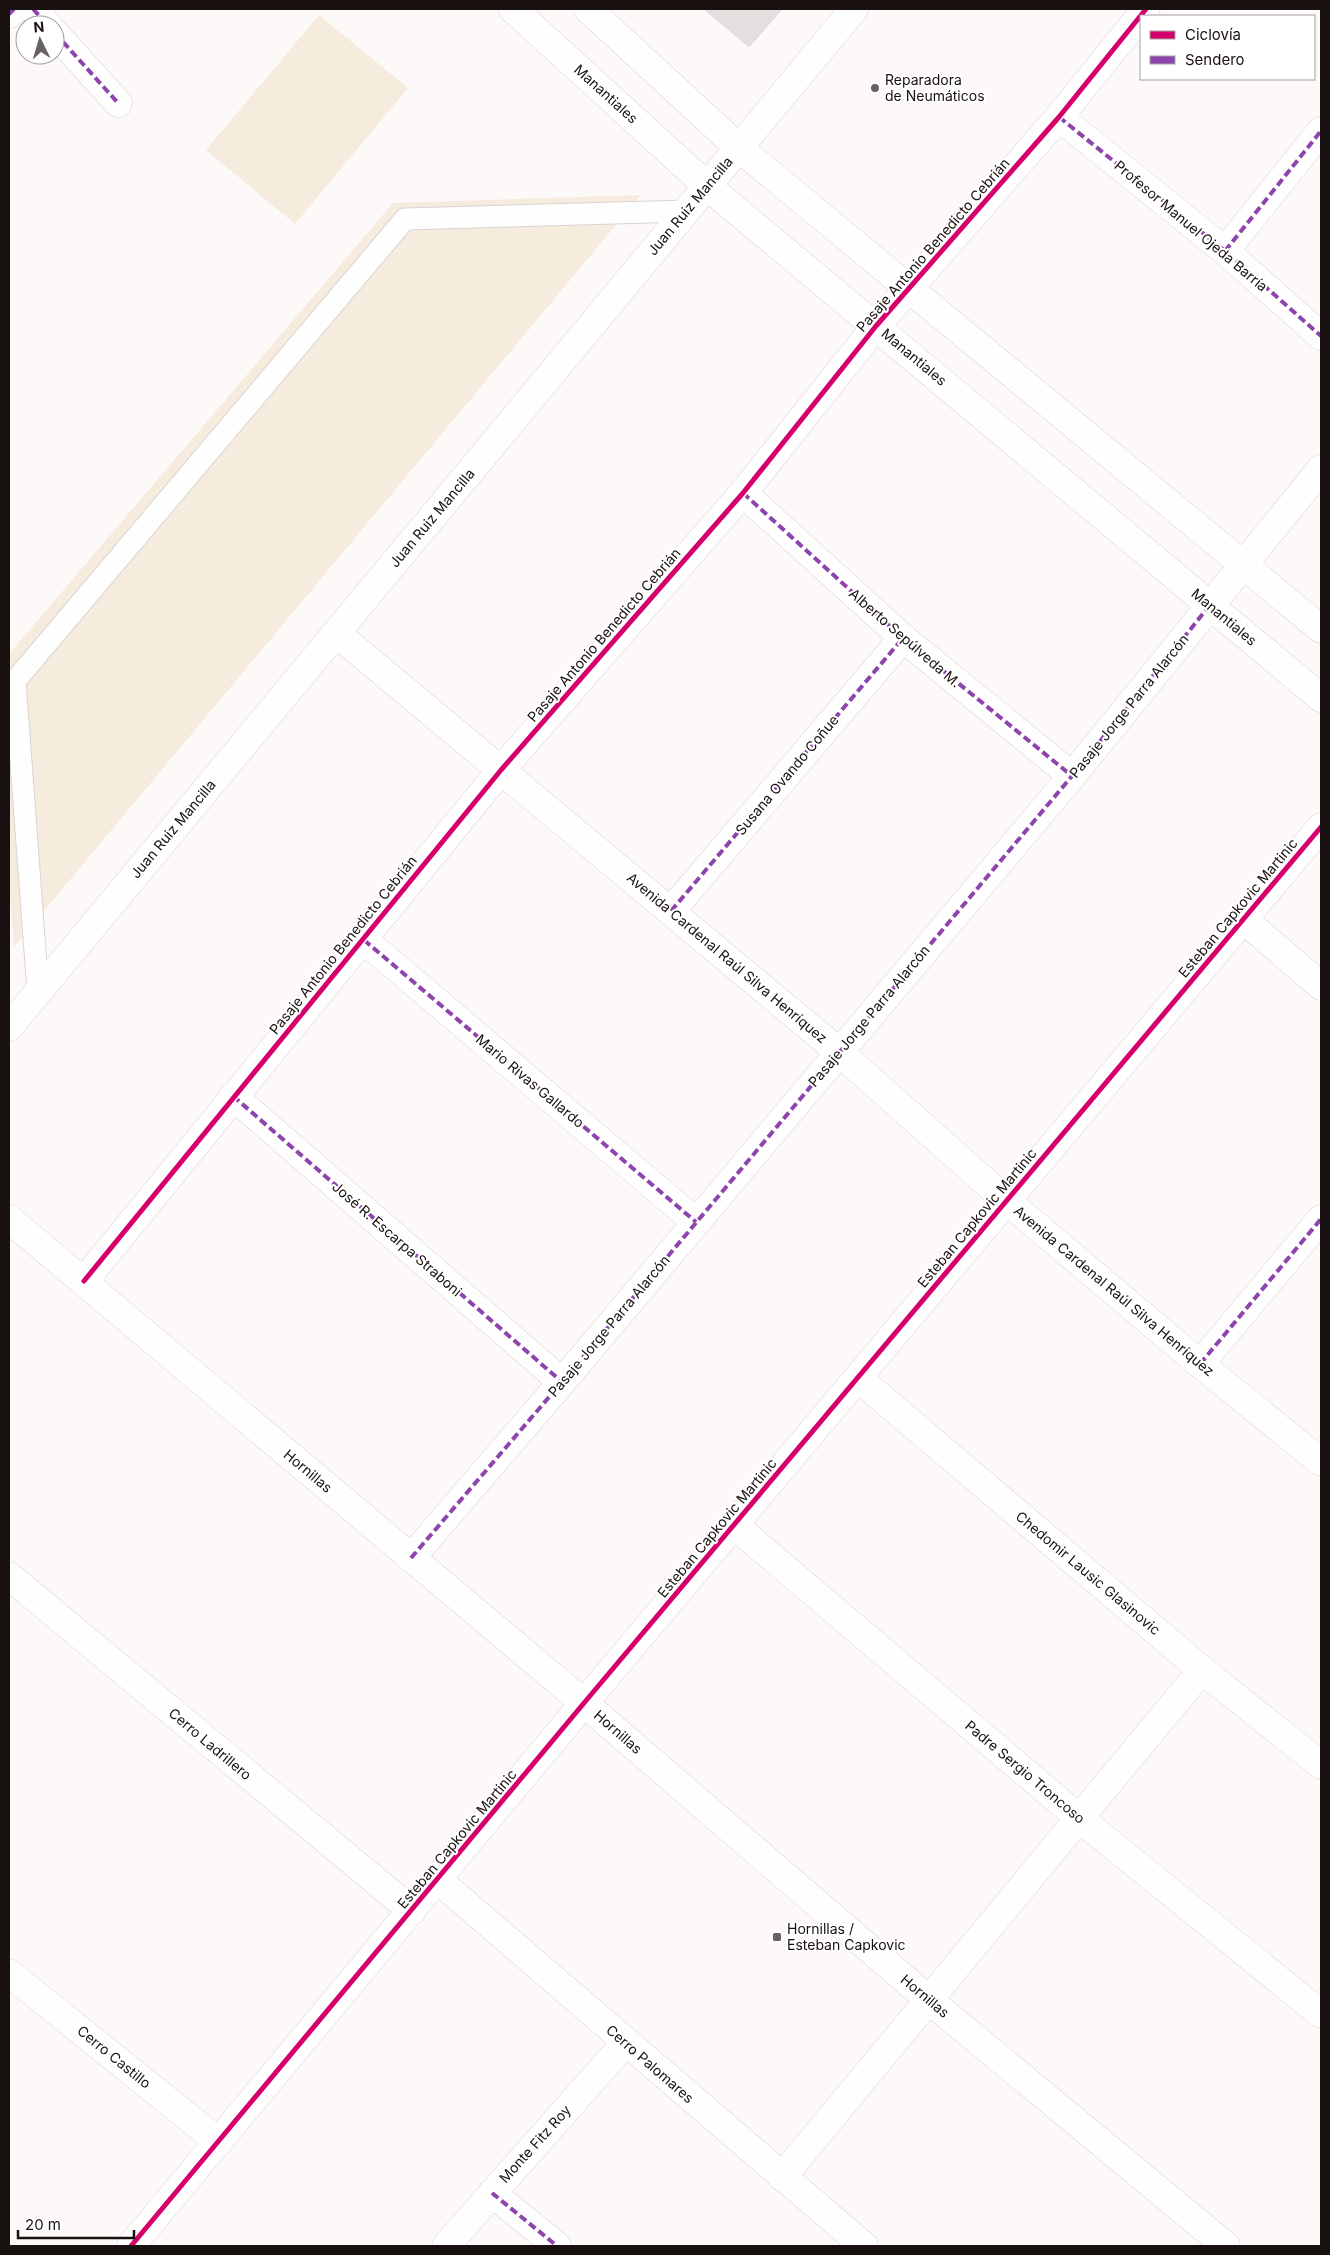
<svg xmlns="http://www.w3.org/2000/svg" width="1330" height="2255" font-family="Inter,sans-serif">
<style>
.green{fill:#f5ecde}
.building{fill:#e4dedf;stroke:#dfd9db}
.lines{fill:none;stroke-linecap:round;stroke-linejoin:round}
.service-casing{stroke:#dad3d3;stroke-width:23}
.minor-casing{stroke:#dad3d3;stroke-width:29}
.tertiary-casing{stroke:#dad3d3;stroke-width:29}
.service{stroke:#fffefe;stroke-width:21}
.minor{stroke:#fffefe;stroke-width:28}
.tertiary{stroke:#fffefe;stroke-width:28}
.quiet{stroke:#8e44ad;stroke-width:4;stroke-dasharray:8 4;stroke-linecap:butt}
.cycleway-casing{stroke:#fff;stroke-width:8}
.cycleway{stroke:#d6006c;stroke-width:5}
.poi-dot{fill:#696262;stroke:#fff;stroke-width:2}
.labels{text-anchor:middle;stroke-width:4;stroke-linejoin:round;paint-order:stroke}
.poi-label{font-size:14px;fill:#191110;stroke:#fff;text-anchor:start}
.street-label{font-size:14px;fill:#191110;stroke:#fff}
</style>
<rect width="100%" height="100%" fill="#fdf9f9"/>
<path class="green" d="M319,15L408,88L295,224L206,150Z
M641,195L14,947L9,883V654L393,203Z"/>
<path class="building" d="M704,9H782L749,47Z"/>
<g class="lines">
<defs>
<path id="service" d="M38,992L15,681L405,219L686,211"/>
<path id="minor" d="M33,9L48,25
M513,9L707,186L1321,698
M588,9L739,148L1321,629
M9,14L14,9
M55,33L118,103
M1059,117L1225,251L1321,336
M1225,251L1321,131
M743,493L903,638L1072,776
M336,633L838,1051L1007,1201L1200,1364L1321,1462
M671,911L903,638
M1243,919L1321,986
M364,940L696,1222
M9,1027L854,9
M233,1096L562,1382
M9,1219L584,1703L131,2246
M84,1281L501,770L743,493L876,326L1059,117L1146,9
M1200,1364L1321,1219
M858,1378L1202,1670L1321,1765
M734,1525L1079,1818L1321,2014
M411,1558L562,1382L1072,776L1321,469
M9,1576L412,1911
M438,1880L864,2246
M9,1973L219,2142
M782,2177L1202,1670
M492,2193L557,2246
M446,2246L625,2043"/>
<path id="tertiary" d="M1226,2246L929,2000L584,1703L1321,827"/>
</defs>
<use href="#service" class="service-casing"/>
<use href="#minor" class="minor-casing"/>
<use href="#tertiary" class="tertiary-casing"/>
<use href="#service" class="service"/>
<use href="#minor" class="minor"/>
<use href="#tertiary" class="tertiary"/>
<path class="quiet" d="M33,9L48,25
M9,14L14,9
M55,33L118,103
M1059,117L1225,251L1321,336
M1225,251L1321,131
M743,493L903,638L1072,776
M671,911L903,638
M364,940L696,1222
M233,1096L562,1382
M1200,1364L1321,1219
M411,1558L562,1382L1072,776L1210,605
M492,2193L557,2246"/>
<defs>
<path id="cycleway" d="M84,1281L501,770L743,493L876,326L1059,117L1146,9
M131,2246L584,1703L1321,827"/>
</defs>
<use href="#cycleway" class="cycleway-casing"/>
<use href="#cycleway" class="cycleway"/>
</g>
<g class="poi-dot">
<circle cx="875" cy="88" r="5"/>
<rect x="772" y="1932" width="10" height="10" rx="2.5"/>
</g>
<g class="labels">
<g class="poi-label">
<text x="885" y="85">Reparadora<tspan x="885" dy="16">de Neumáticos</tspan></text>
<text x="787" y="1934">Hornillas /<tspan x="787" dy="16">Esteban Capkovic</tspan></text>
</g>
<g class="street-label">
<text transform="translate(606 94) rotate(42)" y="5">Manantiales</text>
<text transform="translate(690 206) rotate(-50)" y="5">Juan Ruiz Mancilla</text>
<text transform="translate(1191 226) rotate(40)" y="5">Profesor Manuel Ojeda Barría</text>
<text transform="translate(933 245) rotate(-49)" y="5">Pasaje Antonio Benedicto Cebrián</text>
<text transform="translate(914 357) rotate(40)" y="5">Manantiales</text>
<text transform="translate(432 518) rotate(-50)" y="5">Juan Ruiz Mancilla</text>
<text transform="translate(1224 617) rotate(40)" y="5">Manantiales</text>
<text transform="translate(604 635) rotate(-49)" y="5">Pasaje Antonio Benedicto Cebrián</text>
<text transform="translate(905 638) rotate(41)" y="5">Alberto Sepúlveda M.</text>
<text transform="translate(1129 706) rotate(-51)" y="5">Pasaje Jorge Parra Alarcón</text>
<text transform="translate(787 775) rotate(-50)" y="5">Susana Ovando Coñue</text>
<text transform="translate(173 829) rotate(-50)" y="5">Juan Ruiz Mancilla</text>
<text transform="translate(1238 908) rotate(-50)" y="5">Esteban Capkovic Martinic</text>
<text transform="translate(343 945) rotate(-51)" y="5">Pasaje Antonio Benedicto Cebrián</text>
<text transform="translate(727 958) rotate(40)" y="5">Avenida Cardenal Raúl Silva Henríquez</text>
<text transform="translate(869 1016) rotate(-50)" y="5">Pasaje Jorge Parra Alarcón</text>
<text transform="translate(530 1081) rotate(40)" y="5">Mario Rivas Gallardo</text>
<text transform="translate(977 1218) rotate(-50)" y="5">Esteban Capkovic Martinic</text>
<text transform="translate(397 1239) rotate(41)" y="5">José R. Escarpa Straboni</text>
<text transform="translate(1114 1291) rotate(40)" y="5">Avenida Cardenal Raúl Silva Henríquez</text>
<text transform="translate(609 1326) rotate(-50)" y="5">Pasaje Jorge Parra Alarcón</text>
<text transform="translate(308 1471) rotate(40)" y="5">Hornillas</text>
<text transform="translate(717 1528) rotate(-50)" y="5">Esteban Capkovic Martinic</text>
<text transform="translate(1088 1573) rotate(40)" y="5">Chedomir Lausic Glasinovic</text>
<text transform="translate(618 1732) rotate(41)" y="5">Hornillas</text>
<text transform="translate(210 1744) rotate(40)" y="5">Cerro Ladrillero</text>
<text transform="translate(1025 1772) rotate(40)" y="5">Padre Sergio Troncoso</text>
<text transform="translate(457 1839) rotate(-50)" y="5">Esteban Capkovic Martinic</text>
<text transform="translate(925 1996) rotate(40)" y="5">Hornillas</text>
<text transform="translate(114 2057) rotate(39)" y="5">Cerro Castillo</text>
<text transform="translate(650 2064) rotate(41)" y="5">Cerro Palomares</text>
<text transform="translate(535 2144) rotate(-48)" y="5">Monte Fitz Roy</text>
</g>
</g>
<rect width="1330" height="2255" fill="none" stroke="#191110" stroke-width="20"/>
<rect x="1140" y="15" width="175" height="65" fill="#ffffff" stroke="#a3a09f"/>
<rect x="1150" y="31" width="25" height="8" fill="#d6006c" stroke="#a3a09f"/>
<text x="1185" y="40" font-size="15" fill="#191110">Ciclovía</text>
<rect x="1150" y="56" width="25" height="8" fill="#8e44ad" stroke="#a3a09f"/>
<text x="1185" y="65" font-size="15" fill="#191110">Sendero</text>
<g transform="translate(40 40) rotate(355)"><circle r="24" fill="#ffffff" stroke="#a3a09f"/>
<path d="M0-4L9 19L0 12L-9 19Z" fill="#696262"/>
<text y="-8" font-size="14" font-weight="bold" text-anchor="middle" fill="#191110">N</text>
</g>
<path d="M18 2230v8h116v-8" fill="none" stroke="#191110" stroke-width="2.5"/>
<text x="25" y="2230" font-size="15" fill="#191110" stroke="#ffffff" stroke-width="4" paint-order="stroke">20 m</text>
</svg>
